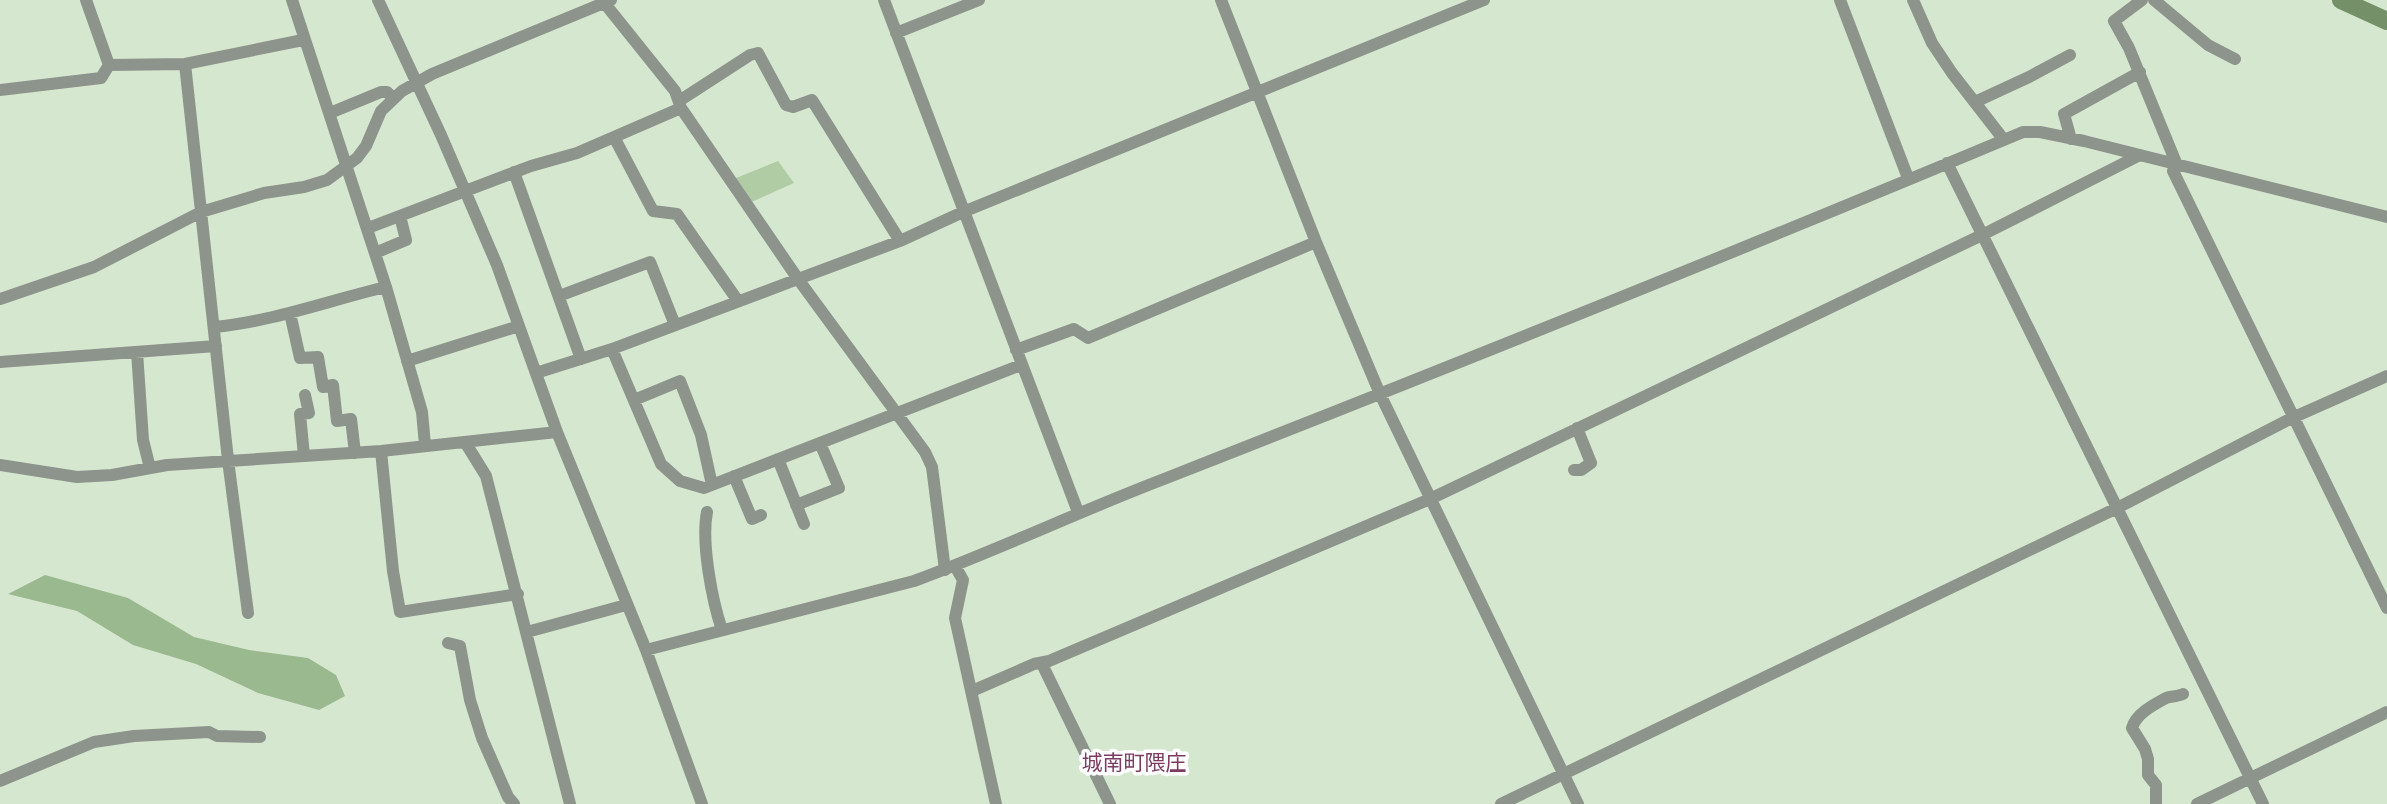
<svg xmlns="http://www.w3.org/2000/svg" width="2387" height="804" font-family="Lato,'Noto Sans JP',sans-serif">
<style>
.green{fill:#b0cca5}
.forest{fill:#9bb98f}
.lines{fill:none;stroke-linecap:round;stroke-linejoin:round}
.river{stroke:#739068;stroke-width:18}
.minor{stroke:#8d948b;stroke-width:12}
.labels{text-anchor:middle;stroke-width:7;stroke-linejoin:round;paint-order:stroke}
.quarter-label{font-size:21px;fill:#7c3b5f;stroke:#fff}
</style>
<rect width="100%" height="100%" fill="#d6e7d0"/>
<path class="green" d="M778,161L794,183L747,204L731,180Z"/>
<path class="forest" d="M45,575L128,598L194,637L249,650L308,658L336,675L345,696L319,710L258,693L196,664L133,645L77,611L8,594Z"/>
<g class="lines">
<path class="river" d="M2341,0L2387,21"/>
<path class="minor" d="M86,0L109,65
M292,0L386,287L422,412L425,445
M378,0L441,135L497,265L557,432L646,650L702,804
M602,0L675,91L681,108L798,279L925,452L932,467L945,570
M884,0L1078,512
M1221,0L1316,242L1380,394L1578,804
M1840,0L1908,178
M1913,0L1932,43L1952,73L2004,140
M2142,0L2114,21L2129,48L2177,165L2173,171L2387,608
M2154,0L2208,45L2235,59
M896,33L979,0
M185,64L228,460L248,613
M109,65L185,64L303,40
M0,90L101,78L109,65
M679,101L750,55L758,53L786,105L793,107L812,100L900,241
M1975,102L2029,77L2070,55
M330,113L381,92H387L393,98
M614,137L653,211L677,214L738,301
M2071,139L2064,114L2140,72
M1947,163L2263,804
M514,172L581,359
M368,228L531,166L577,153L681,108
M375,253L406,240L400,216
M559,296L650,262L675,325
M0,299L94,267L201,212L264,193L304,187L327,180L357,158L366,146L381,111L402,91L432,74L611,0
M290,313L300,358L318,357L323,387L333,385L337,421L351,419L355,453
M214,327C271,322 330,300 386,287
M612,349L661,464L680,481L704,488L1021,365
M1016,350L1074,329L1088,338L1316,242
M137,352L143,440L150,468
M407,361L519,326
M0,362L216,346
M536,373L612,349L798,279L900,241L963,212L1484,0
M634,400L680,381L701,435L712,485
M465,442L486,476L570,804
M381,451L393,571L400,612L518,594
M304,456L300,414L309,413L305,395
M778,459L804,524
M0,465L77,477L112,475L167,465L381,451L557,432
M1574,470H1581L1591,463L1577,428
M734,476L752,519L761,515
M796,505L839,488L820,443
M707,512C701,543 712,600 722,630
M955,566L963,580L955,618L996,804
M527,632L626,605
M448,643L460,646L470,700L482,738L508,797L514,804
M646,650L914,581C998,550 1080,511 1164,479C1452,366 1739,251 2023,132H2040L2084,141L2387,217
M1042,664L1110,804
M972,691L1034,664L1049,661L1430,499L1982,235L2140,155
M0,781L94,742L134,736L209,732L217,736L260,737
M1501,804L2117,508L2292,418L2387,376
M2156,804V785L2148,775V759L2145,749L2132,728C2136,714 2153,705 2166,698C2171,696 2177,697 2183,694
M2197,804L2387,712"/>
</g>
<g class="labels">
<g class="quarter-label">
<text x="1134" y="770">城南町隈庄</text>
</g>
</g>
</svg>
